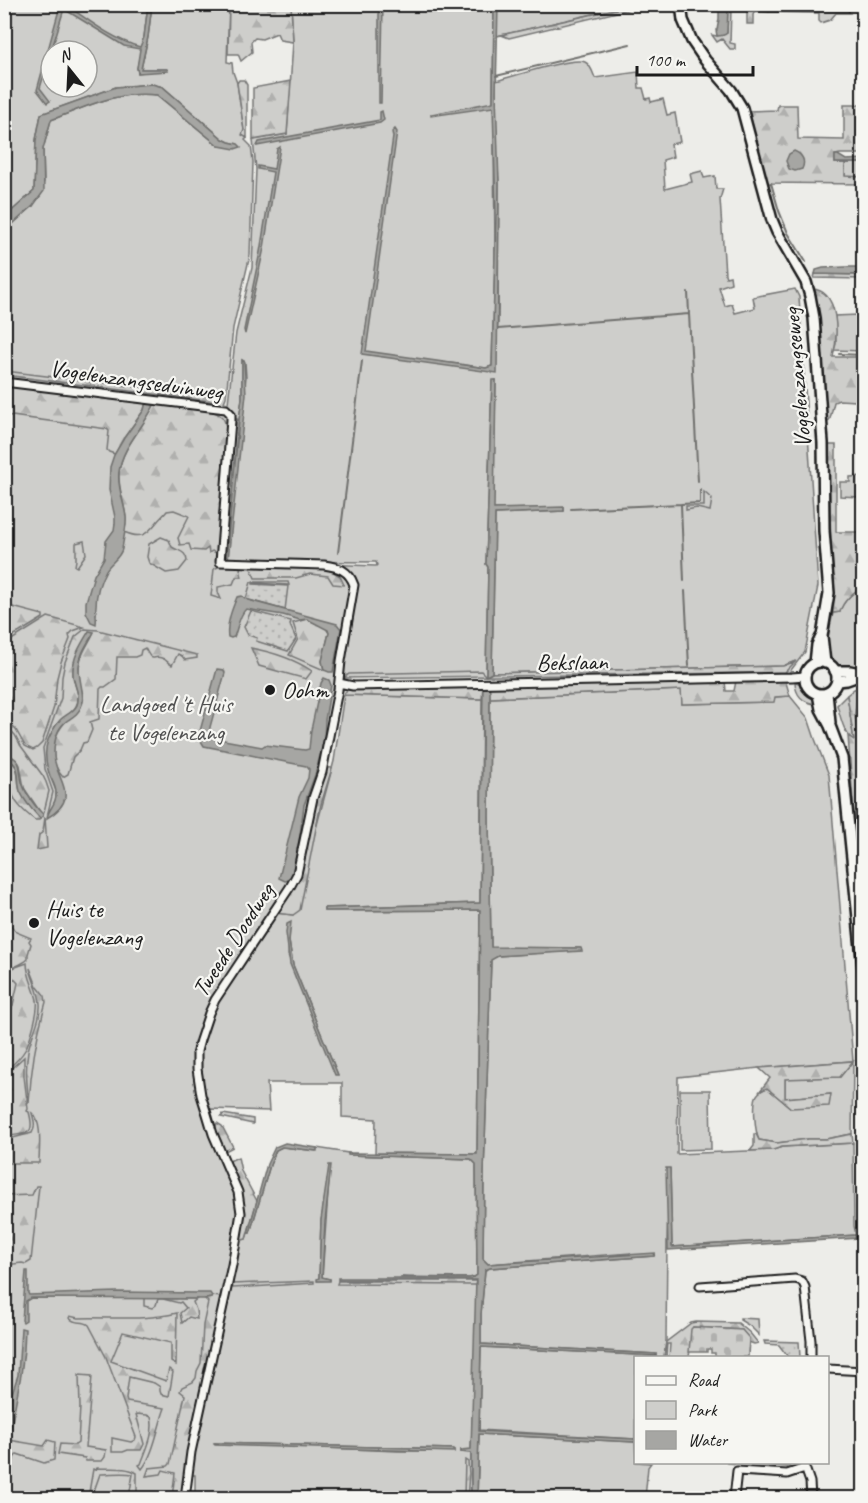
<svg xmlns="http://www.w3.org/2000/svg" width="868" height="1503" font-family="Caveat,sans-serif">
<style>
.green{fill:#cececb;stroke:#757574;stroke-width:1.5;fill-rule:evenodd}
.forest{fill:url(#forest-firs);stroke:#757574;stroke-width:1.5}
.cemetery{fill:url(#cemetery-stones);stroke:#757574;stroke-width:1.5}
.garden{fill:url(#garden-dots);stroke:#757574;stroke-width:1.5}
.water{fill:#a6a6a3;stroke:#6f6f6d;stroke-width:1.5}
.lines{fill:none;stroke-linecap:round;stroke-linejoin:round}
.stream{stroke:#6f6f6d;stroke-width:2}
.street-casing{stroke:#1c1c1c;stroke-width:11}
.secondary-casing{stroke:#1c1c1c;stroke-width:14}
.street{stroke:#f6f6f2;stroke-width:7}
.secondary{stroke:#f6f6f2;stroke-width:9}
.poi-dot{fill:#1c1c1c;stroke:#f6f6f2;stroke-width:2}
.labels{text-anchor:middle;stroke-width:4.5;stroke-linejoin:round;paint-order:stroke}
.street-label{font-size:24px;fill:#1c1c1c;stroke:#f6f6f2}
.poi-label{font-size:24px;fill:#1c1c1c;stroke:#f6f6f2;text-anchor:start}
.park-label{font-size:24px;fill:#515151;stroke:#f6f6f2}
</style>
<defs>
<pattern id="forest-firs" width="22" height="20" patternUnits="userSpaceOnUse" patternTransform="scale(1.5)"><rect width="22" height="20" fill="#cececb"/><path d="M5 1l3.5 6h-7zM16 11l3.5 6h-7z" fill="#b0b0ae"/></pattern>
<pattern id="cemetery-stones" width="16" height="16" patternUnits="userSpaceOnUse" patternTransform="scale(1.5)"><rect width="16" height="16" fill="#cececb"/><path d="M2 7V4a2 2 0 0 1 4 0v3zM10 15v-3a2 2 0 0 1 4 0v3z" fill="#b0b0ae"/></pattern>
<pattern id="garden-dots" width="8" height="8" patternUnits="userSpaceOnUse" patternTransform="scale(1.5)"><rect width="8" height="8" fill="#cececb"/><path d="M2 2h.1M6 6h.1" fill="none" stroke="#b0b0ae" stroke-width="1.8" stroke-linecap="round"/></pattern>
</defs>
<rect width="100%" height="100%" fill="#edede9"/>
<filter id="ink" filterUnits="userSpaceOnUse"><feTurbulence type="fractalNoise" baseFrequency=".0167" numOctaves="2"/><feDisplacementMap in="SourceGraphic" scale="12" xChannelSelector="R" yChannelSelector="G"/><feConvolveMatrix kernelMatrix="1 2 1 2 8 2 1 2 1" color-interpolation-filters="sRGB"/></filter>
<g filter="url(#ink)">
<path class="green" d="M5,5H148L144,37L137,68L138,73L167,69H141L148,37L152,5H229L227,62L232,63L233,72L237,83L244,130L243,135L247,138L245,140L251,146L253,162L250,255L233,328L226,397L224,402L228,403L236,333L252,268L256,169L253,140L287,134L293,42L291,5H494L493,101L496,106V81C511,77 574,56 585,62C591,65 593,73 595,78L638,72L639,88H643L646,99L650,98L651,102L663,99L667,115L675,113L680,142L671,144L673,157L663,160L665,189L692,182L690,174L702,171L704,178L715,176L716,189H723L720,199L725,274L726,277L730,276L731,283L719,287L725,306L732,304L735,313L755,308L753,297L795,289L799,297L818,586L805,652L788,674L785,672L793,662L783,666L492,673L495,514L564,511V508L493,509L496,380L492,381L486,564L488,567L486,676L347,675L344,678L343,675H336L334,696L320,770L311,796L292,881L214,1000L195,1069L236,1193L240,1213L180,1498H5L4,231L33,206L44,182L43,149L51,120C86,107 119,90 157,95L219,146L238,144L229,142L223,139L163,87L152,84L116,87L41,114L36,140L34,191L5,217ZM51,51H87V87H51ZM496,133L499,184L498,324L492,373L490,371L392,357L459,364L486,368L492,366L495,254L494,139ZM242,360L245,362L246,377L228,553L237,431V419L239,420L242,398ZM239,561L376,562L377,565L376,566Z
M497,5H619V8L497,36Z
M774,6L850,8L848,10L850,13H836L830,20L821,23L819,21V13L769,12Z
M845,163H863V177H845Z
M858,315L857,334H863V351L834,350L836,344L835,316Z
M863,476V529L861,530L859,497L840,496V482H850V477Z
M863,587V670L843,668L839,666L829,657L826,644L833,613L840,612C842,602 854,591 863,587Z
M795,681C804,685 814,695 817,704C803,703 795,695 795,681Z
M682,690V704L773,702L774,697L790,696L808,718L815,739L829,775L853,1061L852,1134L826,1139H808L777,1143L759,1140C755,1132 753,1106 756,1097C758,1092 762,1090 767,1088L791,1108L831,1094L785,1098V1078L840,1077L853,1061L759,1068L678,1077L677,1154L773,1150L782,1147L853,1143L854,1226L856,1235L672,1247L670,1168L667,1239L666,1342L664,1357L636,1358L635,1439L479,1430L481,1347L656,1356V1354L481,1344V1314L485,1270L490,1268L654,1256L655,1254L610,1256L631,1253L488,1264L483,1259L484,1173L491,959L498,956L581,950L580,948H491L489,817L490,698Z
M344,695L482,699L480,903L324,908V911L480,910L477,1154L375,1153L376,1119L342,1117V1083H267L269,1111L211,1109L207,1111L198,1069L199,1051L216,1001L275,913L293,915L334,761ZM290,922L289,941L293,965L338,1075L288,955Z
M847,695L854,741C843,732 841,718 837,705Z
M680,1090H710L711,1149L680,1150Z
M282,1147L316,1151L317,1148L348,1153L349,1155L471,1159L476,1164L477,1275L474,1277L469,1278L401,1277L477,1280L476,1345L471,1450H461V1452L471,1453V1498H195V1475H191V1466L238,1241L246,1239L248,1233H250L270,1165L276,1150ZM330,1165L322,1278L330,1279V1280L318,1281L319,1279L321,1221ZM214,1443L453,1449L454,1451H397Z
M740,1318L758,1319L759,1335L750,1326L740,1320Z
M479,1434L635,1442L636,1462L651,1463L648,1467L645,1498H477Z"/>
<path class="forest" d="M229,5H291L293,42L280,40L277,33L262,39L255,38L251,42L252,52L241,61L238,54H228Z
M634,5V8L509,38L501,35Z
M735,5L774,6L769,12L755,11L753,15V24H747V9H731L730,43L735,44V49H730L722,39L717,42L712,35L717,36L727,33L728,7Z
M239,80H244L247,85V138L242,135L244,130L237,83Z
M291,81L287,134L253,140V88Z
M778,105H797L798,139L844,140V105H863V130L858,131L863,138L861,144L862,154H840L835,155V163H845V176L863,177V184L767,183L749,111L777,110Z
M815,274L863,275V279L814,278Z
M812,289C840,290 838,337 833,357H863V445H860L859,414L856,401L839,400L834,402L830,419L826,424L823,366Z
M5,371L219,397L217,402L5,375Z
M5,384L146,402L144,410L124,438L115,454L109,452L107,450L109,431L107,429L5,415Z
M155,403C170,405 211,407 221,416C225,419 225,423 226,428L219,519V554L212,551L209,553L208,548L204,551L191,550L189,544L180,545L178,538L189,516L174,510L167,511C164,515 160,518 157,522C146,536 140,539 124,532C131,515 117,492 119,473C121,447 145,426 155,403Z
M828,445H836V532H864L863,587C854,591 842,602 840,612L833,613Z
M704,492L712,499L710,511L697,508L686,510V506H704Z
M161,537L169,540L172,547C180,552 186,551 187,561L179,571L166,573L149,563L147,557L149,544Z
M84,541L86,554L77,567L75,566L76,560V543Z
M248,561L319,563L340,576L344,585L333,584L328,576L310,574L296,578H255Z
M222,565H244L240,569L242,577H236L233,584L218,587V592L221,599L211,596L214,569Z
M5,605L43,615V618L20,632L5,640Z
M48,617L84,627L73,631L69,635L70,639L61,662L57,678L54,707L42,743L37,748L33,750L25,746L16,730L5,719V644Z
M307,619L326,628L329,633L322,661L324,670L289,655L298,639L293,623Z
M85,629L98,630L197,655V658L185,660L182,656L178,654L172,665C169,664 167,661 164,659C152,653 154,666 145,648L141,650L140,655L135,657H117L116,679L105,687H102L100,689L99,719L90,722L92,730L87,742L83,743L80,750L73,757L68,774L63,777C50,765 51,740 62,726C69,716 79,715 83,702C85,695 80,688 79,680C77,657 85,651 94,632C84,645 72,657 73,674C73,685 82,695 76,706C72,714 61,719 55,726L49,773L56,791V799L53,807L48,812L53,792L45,769L43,748L61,698L62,677L65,662L75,637Z
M251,648C272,652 294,659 312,671L306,679L259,666Z
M796,661L785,672L746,673L344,678L349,674L481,671L486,676L492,673L783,666Z
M785,679L790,696L775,697L774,702L682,704L681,690L490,698L489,685L725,681L726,691H734L736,681Z
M483,685L482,699L344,695L345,692L348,690L388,687Z
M860,688L858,691L855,714L862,784L863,788L864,869L856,870L857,854L848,736L854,740L847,695L854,689L863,688Z
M4,727L9,729L15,735L21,746L43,776L46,782L49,791L43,816L24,788L20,765C17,759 11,756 5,754Z
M4,760C22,762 16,778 20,791C23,798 35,813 40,818L39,820H35C23,811 13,802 10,786L5,784Z
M325,767L332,768L320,808L300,910L293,915L275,913L297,882L300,875L316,798Z
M45,817L47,848L37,850L39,835L43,832Z
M5,918L16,932L31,938L29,941L31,944L28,954V959C21,966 11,966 5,973Z
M27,963C27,976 34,987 37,1000C39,1011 30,1040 25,1050C20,1059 12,1065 5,1071V1025L13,1005L18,983L8,972L10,969Z
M30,968L37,986L45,996L46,1002C36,1037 31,1068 29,1103C27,1086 25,1068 28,1051C31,1035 41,1021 40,1004C40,992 32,980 30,968Z
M24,1057V1076L28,1109L27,1111L29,1112C36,1138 26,1132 5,1137V1074Z
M853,1061L840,1077L785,1079V1098L831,1094L829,1106L791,1108L767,1088L760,1091L770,1078L759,1068Z
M32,1113C43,1122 39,1149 39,1163H5V1140L32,1133C36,1127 34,1120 32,1113Z
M223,1114L253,1119V1124L221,1117Z
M217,1123L222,1126L233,1147L225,1151L220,1146L214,1132Z
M754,1134H756L759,1140L777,1143L808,1139H826L852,1134L853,1143L782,1147L773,1150L750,1151L754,1146Z
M238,1157L241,1171L257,1201L246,1239L238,1241L243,1208V1203L227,1162Z
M36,1186H39L31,1261L26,1264L22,1263L5,1265L4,1196L32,1195Z
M314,1281V1283L233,1288L232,1284Z
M338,1281H476L475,1285L337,1284Z
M225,1288L183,1498H172L175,1473L163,1470L161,1474L146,1476L149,1468L168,1466L170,1464L185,1395L180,1391L182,1387L193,1382L196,1378L197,1371L201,1363L203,1325L208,1302L205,1299L211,1298L212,1296L220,1297L222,1289Z
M144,1298L197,1299L193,1302L196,1310L197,1319L189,1317L182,1323L180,1313L186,1308L181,1302L179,1303L163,1299H158L156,1305L152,1308L144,1306Z
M177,1313L176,1365L171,1362V1343L123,1332L111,1361L166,1381L169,1369L173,1372L169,1396L161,1394L160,1391V1387L154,1383L129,1377L126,1399L127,1402L165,1408C158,1426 154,1454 142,1469L139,1465L141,1464C146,1450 155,1433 151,1417L147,1415L136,1414L144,1444L141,1450H128L123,1452H112V1438L131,1442L135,1440L136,1437L106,1357L89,1325C83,1320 76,1325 69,1318L70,1316L78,1318C111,1317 145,1321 177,1313Z
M696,1322L738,1323L750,1333L758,1343L754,1344L748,1342L742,1330L693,1327L689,1357H669L670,1344H667L666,1357L664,1358L666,1342L691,1323Z
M79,1375L92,1376L86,1447L106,1450L105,1457L102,1461H86L85,1458L58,1454L60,1444L75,1445L78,1443L80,1407Z
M9,1440L44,1446L48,1440L55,1442L54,1460L44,1463L17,1454L14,1458L6,1498H5V1455Z
M465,1460L468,1462L469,1474L467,1498H465L464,1496Z
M97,1468C110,1469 126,1466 137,1473V1497L135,1498H131L130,1491L133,1474C123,1472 111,1474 100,1474L94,1491V1498H88L93,1469L96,1470Z"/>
<path class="cemetery" d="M693,1327L742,1330L749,1338L748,1357H715V1353H711V1349H707V1352H689L691,1329Z"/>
<path class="garden" d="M251,582H288L289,585L254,583L253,582V584L288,586L285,610L246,599Z
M251,611L291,621L290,625L296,639L288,651L256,641L257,638L248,635L244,627Z
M764,1341L799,1342L800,1357H788L779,1345L765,1344Z"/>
<path class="water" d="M863,4V8H810L745,5Z
M62,5H68V6C91,22 113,39 140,47L144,37L148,5H152L148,37L141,69H167L168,71L138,73L137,68L140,49L124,46L64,9L40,88L50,101L47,103L37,90L60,6Z
M383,5L381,103H379V5Z
M494,5H498L496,93L499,184L497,373L362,354L393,137L392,132L395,129L397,132L366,351L486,368L492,366L496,215L493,107L431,116V114L493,102Z
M719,5H735L728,8L727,33C724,36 720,36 717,36L716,30H717L719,19Z
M152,84L163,87L223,139L229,142L238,144L241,147L235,149L219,146L157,95C119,90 86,107 51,120L43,149L44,191L33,206L5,231V217L34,191L36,140L41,114L116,87Z
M382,111L384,120L380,123L257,146L259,142L380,120V112Z
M280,147L264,248L245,334L244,330L260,252L273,172L258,169V166L274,169L277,149Z
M794,151C802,154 806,161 802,169L795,171L789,169L786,161L789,154Z
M835,155H838L846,160L863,159V163H835Z
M845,267H863V275L815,274L816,270L823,268Z
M242,360L244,361L246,394L228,560H226L239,420L242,398Z
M492,380H496L494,509L564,507V511L495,514L492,673L486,676L488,567L486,564Z
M146,402L155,403C145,426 122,446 119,472C117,487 124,502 126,517C127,525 123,541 122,549C120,558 110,563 106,570C100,581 96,594 96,606C95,612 97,618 96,624L91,622L86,612V602L94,575L104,558L106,541L114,530L115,523V517L109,490L110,467L114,455L124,438L144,410Z
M242,596L248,600L337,624L341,629L333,672H329L324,670L322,661L329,633L328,630L307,619L300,620L283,615L246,609C239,615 238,628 234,637L231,638L228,637C226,624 232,609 237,597Z
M89,631L94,632C88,643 80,653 79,666C78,679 86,696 81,707C78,714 74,716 68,720C57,727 54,740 54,753C53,779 84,796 47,818C48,809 57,804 56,793C56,787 53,782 50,776C46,765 44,751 48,740C51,733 55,726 60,720C65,715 74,712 77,705C81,694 73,684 73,674C72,658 81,644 89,631Z
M217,669L224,670L225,673L210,727V735L213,738L262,747L265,745L305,750L309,749L311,730L321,683L324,678L329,680L331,685L325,720L324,740L315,775L304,805L300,835L292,877L289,880L285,881L279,878L299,797L308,778L309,769L306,766L204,746L201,741L200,731Z
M483,685H489L490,692L489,817L491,947L581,948L582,951L498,956L491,960L484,1173L483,1259L488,1264L655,1253L654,1256L490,1268L485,1270L481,1314V1344L656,1354V1356L481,1347L479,1431L635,1439V1442L479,1434L477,1498H471V1453L461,1452V1450L471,1449L476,1280H338V1278H469L474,1277L477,1275L476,1164L471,1159L348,1155V1153L477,1154L480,910L324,911V908L480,903Z
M5,754C26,760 17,770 23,785C26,794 36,808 43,814V816L40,818C34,812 24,800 20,791C16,778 23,762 5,760Z
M291,922L289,941L293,965L338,1075H335L290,964L286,933L287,924Z
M285,1143L317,1148V1151L282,1147L276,1150L270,1165L250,1233H248L267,1164L275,1147Z
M329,1165H331L325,1222L322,1277L330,1279V1281H317V1279L319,1278L321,1220Z
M666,1168H670L672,1247L856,1235L858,1238L668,1250Z
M26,1271H28V1293L29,1295L117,1292L199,1293H210L212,1296L211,1298L204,1299L31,1298L26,1301V1320L23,1322L22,1320Z
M21,1328L25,1329L24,1350L21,1375L8,1443L5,1455L6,1418L9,1402L18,1375Z
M214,1443L454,1449V1452L215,1445Z
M784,1463H790L791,1464L789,1467L726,1463Z"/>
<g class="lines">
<path class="stream" d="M496,76L630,44
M771,183L779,211L788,233L806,262
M688,292L689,314
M498,329L689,314L698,481
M839,354L864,355
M571,509L681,504
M338,553L362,361
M684,581L681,504L700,503V490
M685,591L689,666"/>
<defs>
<path id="street" d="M4,382L226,409L231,414V420L220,562L324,565C338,567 349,570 354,585L341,661L338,690L322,772L313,798L297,874L290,887L215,1000L209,1013L200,1040L197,1051V1069L201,1095L207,1114L213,1134L238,1192L241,1213L232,1265L191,1452L185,1498
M339,683L353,686L792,677L805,676
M700,1286L795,1279L802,1281L805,1287L811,1341V1358
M828,1369L864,1371
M803,1462L810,1482L811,1498
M734,1498L737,1471L787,1474L805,1468"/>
<path id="secondary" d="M681,4L683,20L692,41L705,60L731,90L742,108L772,220L777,232L806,282L810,296L814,318L823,443L824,531L829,593L822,636L825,663
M805 678a16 16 0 1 1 32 0a16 16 0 1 1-32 0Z
M815,663L817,645L821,637
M835,671H850L864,674
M837,681L847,680L864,674
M827,693L830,723
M818,694L821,709L830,726L842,758L864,978"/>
</defs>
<use href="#street" class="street-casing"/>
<use href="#secondary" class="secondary-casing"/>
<use href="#street" class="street"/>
<use href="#secondary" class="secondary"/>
</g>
</g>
<g class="poi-dot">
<circle cx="270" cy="690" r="6"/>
<circle cx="34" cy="923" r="6"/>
</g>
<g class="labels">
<g class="street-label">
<text transform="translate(797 378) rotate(-95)" y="8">Vogelenzangseweg</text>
<text transform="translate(136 380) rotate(8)" y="8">Vogelenzangseduinweg</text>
<text transform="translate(572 662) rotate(-1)" y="8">Bekslaan</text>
<text transform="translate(233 940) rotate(-57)" y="8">Tweede Doodweg</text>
</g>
<g class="poi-label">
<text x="282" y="698">Oohm</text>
<text x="46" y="917">Huis te<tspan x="46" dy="28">Vogelenzang</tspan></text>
</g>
<g class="park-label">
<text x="166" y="712">Landgoed 't Huis<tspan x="166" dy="28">te Vogelenzang</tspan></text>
</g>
</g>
<rect width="868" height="1503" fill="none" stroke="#f6f6f2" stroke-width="24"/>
<rect x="12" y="12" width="844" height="1479" fill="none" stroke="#1c1c1c" stroke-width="2" filter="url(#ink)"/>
<rect x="634" y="1356" width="195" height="108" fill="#f6f6f2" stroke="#9f9f9c" stroke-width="1.5"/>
<rect x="646" y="1376" width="30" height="9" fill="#f6f6f2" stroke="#9f9f9c" stroke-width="1.5"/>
<text x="688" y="1386" font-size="18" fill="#1c1c1c">Road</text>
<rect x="646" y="1401" width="30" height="18" fill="#cececb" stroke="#9f9f9c" stroke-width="1.5"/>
<text x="688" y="1416" font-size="18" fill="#1c1c1c">Park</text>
<rect x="646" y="1431" width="30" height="18" fill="#a6a6a3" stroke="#9f9f9c" stroke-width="1.5"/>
<text x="688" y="1446" font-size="18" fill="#1c1c1c">Water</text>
<g transform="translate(69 69) rotate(342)"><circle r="28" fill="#f6f6f2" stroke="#9f9f9c" stroke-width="1.5"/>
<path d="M0-4.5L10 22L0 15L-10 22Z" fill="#1c1c1c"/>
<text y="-9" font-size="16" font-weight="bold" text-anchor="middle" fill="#1c1c1c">N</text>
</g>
<path d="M637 66v9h116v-9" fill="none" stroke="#1c1c1c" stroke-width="3"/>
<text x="646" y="66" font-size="18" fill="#1c1c1c" stroke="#f6f6f2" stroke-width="4.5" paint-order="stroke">100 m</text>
</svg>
